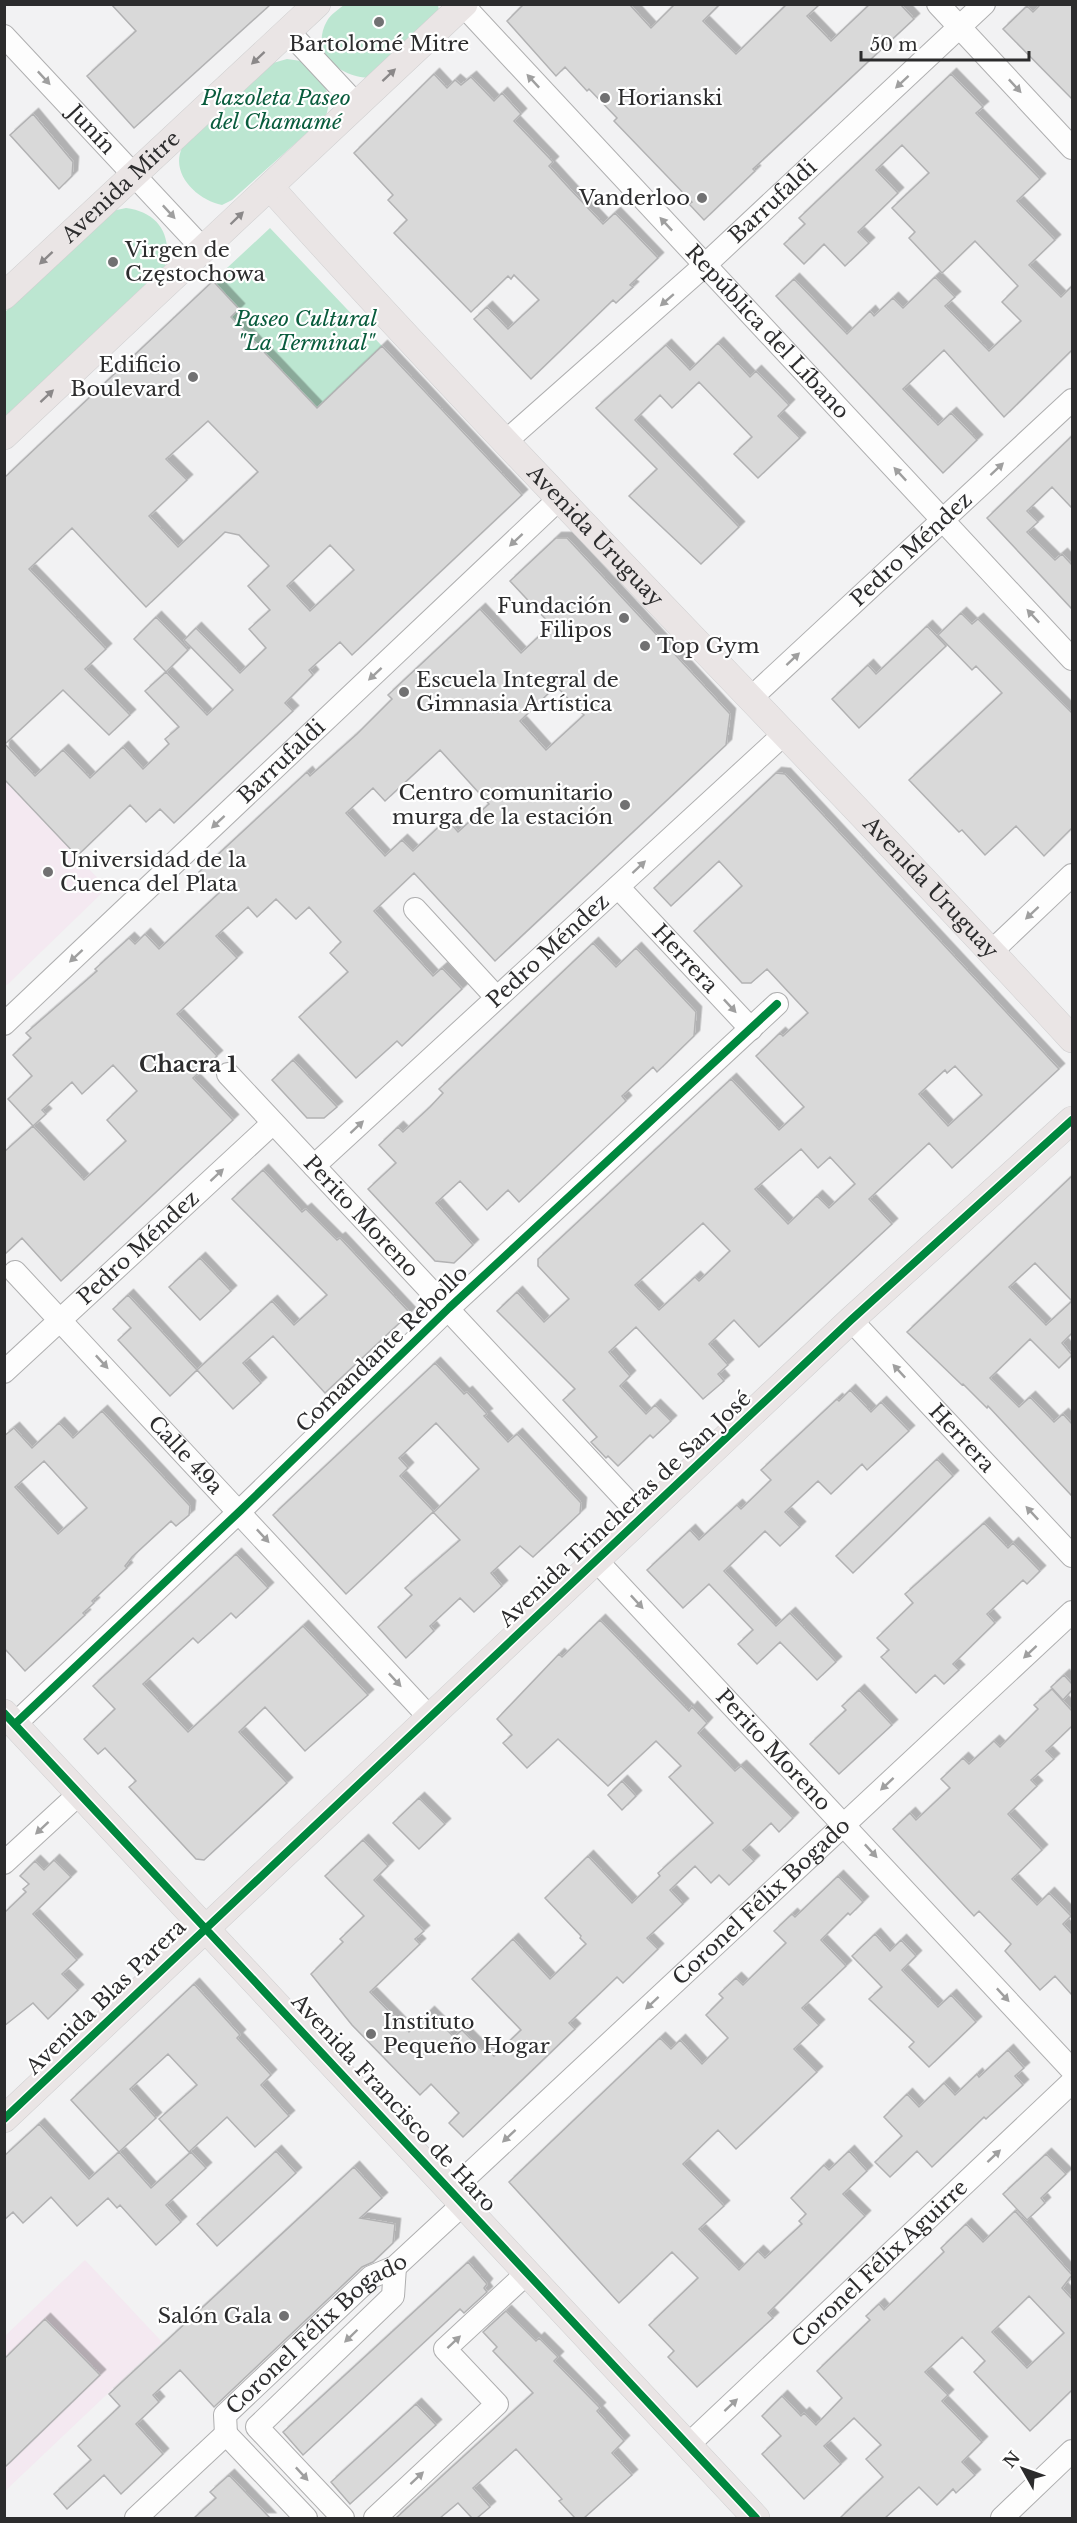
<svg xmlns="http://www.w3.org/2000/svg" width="1077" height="2523" font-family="'Libre Baskerville',serif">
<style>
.education{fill:#f4e9f1}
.green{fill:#bce6d1}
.building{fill:#d9d9d9;stroke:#b2b2b3;stroke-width:1.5;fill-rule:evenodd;filter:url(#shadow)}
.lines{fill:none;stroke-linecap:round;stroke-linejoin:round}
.minor-casing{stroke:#afafb0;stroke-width:24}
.major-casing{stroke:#d0d0d1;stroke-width:28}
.minor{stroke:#fdfdfd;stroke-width:22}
.major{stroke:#eae5e5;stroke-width:27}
.cycleway-casing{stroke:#fff;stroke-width:11}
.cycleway{stroke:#00873e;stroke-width:8}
.oneway{fill:#8b8889}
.oneway2{fill:#9f9f9f}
.poi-dot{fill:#717172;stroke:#fff;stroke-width:2}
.labels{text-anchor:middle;stroke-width:4.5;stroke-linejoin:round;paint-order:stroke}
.poi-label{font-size:21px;fill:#2c2c2d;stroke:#fff;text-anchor:start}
.park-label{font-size:21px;font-style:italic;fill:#095c3d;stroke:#fff}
.street-label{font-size:21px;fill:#2c2c2d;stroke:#fff}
.neighbourhood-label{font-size:22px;font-weight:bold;fill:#2c2c2d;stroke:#fff}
</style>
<defs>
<filter id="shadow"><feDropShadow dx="5.5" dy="-5.5" stdDeviation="0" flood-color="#0004"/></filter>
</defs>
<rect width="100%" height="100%" fill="#f2f2f3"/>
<path class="education" d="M4,780L107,888L7,985L4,983Z
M85,2260L162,2342L5,2491V2336Z"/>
<path class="green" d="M344,5H438L439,11L369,78C340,77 309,53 327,21C330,15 339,9 344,5Z
M287,59L301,61C319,80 335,87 326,116L232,200L222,205C197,200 170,174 182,148L273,63Z
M126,208C158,212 173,235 165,266L5,417V312L112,211Z
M270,228L382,346L317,408L231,317L213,281Z"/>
<path class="building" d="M111,4H271L134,128L87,76L136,31Z
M524,4H629L651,28L675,4H720L703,21L736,54L787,4H820L807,16L831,41L870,4H900L914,19L753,169L755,171L704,220L689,204L692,202L614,121L617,118L589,89L587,91L565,67L556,76L507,21Z
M1041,4H1072V99L1003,29L1027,6L1033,12Z
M434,74L447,88L455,80L461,85L471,77L494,101L502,93L521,114L514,121L553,162L549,166L569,188L603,224L615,213L658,258L630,285L633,287L616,303L613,300L531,379L474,319L487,307L508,329L539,300L514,275L511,279L508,276L471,312L394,233L407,220L388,200L393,195L354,153Z
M951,74L983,107L976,113L1040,179L1017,201L1055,240L1029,265L1061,297L1072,286V350L1004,417L944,350L903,389L938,425L951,413L977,440L943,473L776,296L794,279L847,334L870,311L874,316L893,298L903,308L935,277L955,297L945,306L989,351L1021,321L1002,302L1018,286L975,241L942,273L909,238L915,232L892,208L929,173L902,145L876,170L898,193L858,232L869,243L845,266L824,244L804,264L784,244L805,224L799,218Z
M33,114L73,162L72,176L59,189L10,135Z
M213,281L239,309L231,317L317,408L382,346L522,495L352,655L340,642L309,670L313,675L285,703L293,711L174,823L160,809L146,822L130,805L77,856L4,779V478ZM208,421L258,472L178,547L149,516L187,480L166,459ZM72,528L146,607L225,532L239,535L269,566L248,586L270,610L249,629L266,648L240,673L196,628L184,640L233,690L207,715L166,672L145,691L179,727L165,739L169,744L143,769L123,747L90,778L63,750L35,776L5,744L63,690L109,735L130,715L85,669L106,649L29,569ZM330,545L354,570L310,611L287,586Z
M718,343L750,377L756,371L789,405L778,416L800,438L758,478L734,454L752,437L699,382L672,408L660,395L635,420L739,527L701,564L629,496L657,469L596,408L666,345L690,370Z
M1072,436V508L1052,487L1027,511L1038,522L1027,532L1055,560L1062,554L1072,565V609L987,518Z
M556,538H567L730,714L726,745L495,961L414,873L374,911L433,976L442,968L462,989L402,1046L397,1041L356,1078L299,1017L348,972L330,953L341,942L309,907L296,919L276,899L257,917L248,907L216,936L237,958L177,1014L217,1056L193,1078L233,1120L61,1281L22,1238L4,1255V1152L33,1126L8,1099L32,1076L13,1055L31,1038L26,1033L97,971L95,969L129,938L135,944L145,934L159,949L219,893L199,872L307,772L310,776L357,734L392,699L388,695L480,609L521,653L551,625L510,581ZM556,686L584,715L546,750L520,721ZM440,750L489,804L458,832L447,819L413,851L402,840L385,856L346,813L373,788L385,801ZM113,1065L137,1091L107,1120L126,1141L84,1180L33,1126L46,1114L42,1110L72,1082L82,1094Z
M961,613L972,624L978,619L1072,713V828L1044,856L1016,826L985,855L962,830L959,832L909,780L1002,693L976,666L972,670L938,635Z
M156,617L188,650L166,672L134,639Z
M927,626L946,646L859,728L832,699L868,665L876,674Z
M776,773L785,774L1059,1069L952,1168L929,1143L869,1199L892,1224L759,1347L734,1320L709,1344L728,1365L718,1374L724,1381L703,1399L636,1327L609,1352L630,1376L620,1386L646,1414L655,1405L671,1421L653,1438L650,1435L618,1466L608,1456L606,1458L591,1442L597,1437L563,1400L575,1389L497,1311L517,1292L544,1322L569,1299L538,1266V1259L731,1079L779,1130L804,1107L756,1056L780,1033L783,1036L808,1013L767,969L751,983H742L694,931L742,886L719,861L671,906L654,888ZM955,1066L982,1095L948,1126L919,1094L945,1070L947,1073ZM801,1149L818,1168L830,1157L855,1184L829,1208L817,1196L788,1224L755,1189ZM703,1223L730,1251L699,1281L695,1277L659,1310L635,1285Z
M593,943L616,967L636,948L696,1012L694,1036L657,1072L653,1067L622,1096L626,1101L519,1202L508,1190L487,1210L460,1181L436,1203L473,1245L454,1263L435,1261L368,1189L396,1163L379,1145L398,1127L403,1132L430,1107L443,1093L439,1089Z
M293,1060L337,1107L324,1118H307L272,1080Z
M263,1170L302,1212L306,1209L337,1240L340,1238L410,1313L325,1393L273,1336L243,1363L261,1383L233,1409L197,1370L272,1301L294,1325L327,1295L232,1199Z
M1072,1176V1333L1062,1343L1072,1355L1059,1368L1030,1339L990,1378L1019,1407L1030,1397L1054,1422L1063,1414L1072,1424V1496L988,1406L987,1408L963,1384L962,1385L907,1332ZM1035,1263L1072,1301L1046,1325L1009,1287Z
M200,1258L231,1291L200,1320L169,1287Z
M128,1295L197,1370L170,1396L118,1340L131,1328L113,1309Z
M435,1363L464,1394L467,1392L487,1414L484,1416L508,1442L517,1434L581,1503L580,1513L533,1557L520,1546L491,1573L502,1586L474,1612L460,1598L430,1626L434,1631L406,1658L378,1627L412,1595L405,1588L460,1540L433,1512L346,1594L273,1515ZM436,1423L479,1469L434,1512L400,1476L408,1468L399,1458Z
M850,1390L871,1412L881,1402L909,1431L867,1470L862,1464L831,1494L818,1481L785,1512L800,1527L780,1546L765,1531L724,1571L776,1626L790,1613L836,1662L817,1680L780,1642L757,1664L738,1644L753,1630L709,1584L683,1608L647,1570L690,1530L699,1540L737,1505L741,1509L771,1480L761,1470L837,1399L839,1401Z
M102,1411L190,1506L189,1515L176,1526L171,1521L132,1557L125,1566L127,1568L92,1601L94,1603L83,1613L85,1615L25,1671L4,1648V1436L14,1428L32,1448L59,1423L73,1438ZM44,1461L87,1508L58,1534L15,1487Z
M937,1459L953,1476L853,1573L836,1556Z
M984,1523L1008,1548L1013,1543L1040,1571L1027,1584L1023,1580L987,1614L995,1623L953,1664L959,1670L944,1684L935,1675L916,1693L881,1657L889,1650L877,1638L913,1603L905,1594Z
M236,1554L268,1588L236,1618L231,1613L198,1643L193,1638L143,1684L188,1732L303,1626L368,1695L305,1751L265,1707L239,1732L287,1783L204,1860L196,1859L129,1787L136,1781L105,1748L98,1754L84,1739L115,1709L93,1686Z
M600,1620L689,1711L692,1707L707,1723L698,1733L735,1771L741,1766L793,1818L779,1832L771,1823L743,1850L754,1861L729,1885L719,1875L711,1883L695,1866L670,1890L683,1904L647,1938L658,1949L623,1983L617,1977L569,2023L575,2029L463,2137L449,2123L459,2113L431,2084L420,2095L352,2025L311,1974L343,1942L340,1939L364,1916L325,1876L363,1840L388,1866L374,1880L424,1931L415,1939L420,1944L370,1992L409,2032L429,2012L454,2037L462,2030L483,2051L486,2048L494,2056L521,2030L472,1979L513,1939L550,1979L586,1944L580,1938L581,1936L545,1898L588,1856L632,1903L660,1876L658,1873L713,1823L669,1777L681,1766L656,1741L608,1786L558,1739L527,1768L503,1743L512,1735L497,1719L559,1654L562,1657Z
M1064,1675L1072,1684V1690L1063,1700L1051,1687Z
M1052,1689L1072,1711V1726L1046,1751L1054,1759L1031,1780L1037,1786L1008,1814L1042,1850L1012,1879L1037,1905L1049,1893L1071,1916L1063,1924L1072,1934V1995L1055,1976L1040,1990L1005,1951L1011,1944L979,1911L974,1916L893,1829L910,1813L916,1820L950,1788L941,1779L963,1758L969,1764L994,1741L1000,1747L1038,1709L1034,1705Z
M859,1690L892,1725L839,1774L810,1744L846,1710L842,1706Z
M622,1781L636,1796L622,1810L608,1795Z
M419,1798L445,1824L419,1849L393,1823Z
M54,1860L71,1877L33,1914L77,1960L62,1974L78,1990L48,2019L33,2003L4,2026V1913L26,1892L23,1889L29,1884L20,1876L35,1861L44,1870Z
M838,1876L863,1902L850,1915L848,1913L821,1940L846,1966L802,2008L819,2025L794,2049L817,2072L736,2149L718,2130L683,2164L724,2206L699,2229L739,2270L758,2251L765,2258L802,2224L799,2221L806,2214L791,2198L824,2165L829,2170L849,2151L867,2171L843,2194L865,2216L768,2313L773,2318L697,2387L668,2357L674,2351L649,2325L698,2278L672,2252L619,2303L509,2182L660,2038L671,2049L680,2040L702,2064L728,2038L706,2015L723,1998L719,1994L736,1978L743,1985L786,1943L774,1931L792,1914L795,1917Z
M875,1934L890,1951L901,1940L916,1956L902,1970L938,2007L951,1995L976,2022L929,2067L909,2047L914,2042L869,1999L882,1987L852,1956Z
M194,1984L240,2035L237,2038L271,2075L261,2085L289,2116L255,2147L227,2117L189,2152L159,2119L197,2085L168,2054L130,2089L156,2118L119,2152L71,2100Z
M1008,2050L1024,2068L1015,2076L1023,2085L986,2119L984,2117L932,2167L917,2151L890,2177L875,2162L902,2136L884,2117L907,2094L919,2107L944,2083L955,2095L977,2074L979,2077Z
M39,2124L89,2179L119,2152L151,2188L191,2152L206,2168L166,2205L181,2222L156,2245L120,2205L117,2208L108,2198L77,2226L51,2197L23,2223L13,2212L4,2220V2156Z
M276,2151L296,2173L217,2246L197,2224Z
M1046,2154L1066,2174L1041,2198L1045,2203L1027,2220L1003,2194Z
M354,2167L382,2198L360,2218L395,2224L393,2243L373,2262L362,2267L214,2407L180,2370L153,2395L159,2402L136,2424L163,2454L121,2494L104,2475L67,2509L54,2494L91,2460L78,2446L120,2406L109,2394Z
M1015,2211L1072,2275L1062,2288L1072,2299V2390L1030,2431L974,2372L985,2361L962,2337L925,2372L948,2395L942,2401L982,2442L962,2462L975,2475L956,2493L953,2489L937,2505L919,2487L885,2518H840L883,2477L866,2459L881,2445L854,2418L824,2446L841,2464L804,2499L762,2454L781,2436L762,2416L782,2396L801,2416L804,2413L816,2425L842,2398L817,2371L870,2320L866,2316L879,2304L884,2310L944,2252L941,2248L966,2224L983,2242ZM1029,2296L1064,2333L1027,2368L992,2332Z
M468,2262L487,2284L484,2288L487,2292L464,2313L460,2309L303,2455L283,2432Z
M506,2311L536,2341L539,2338L558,2357L554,2361L600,2408L597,2411L624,2441L612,2453L632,2475L584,2518H575L559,2501L562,2499L516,2449L473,2488L490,2507L477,2518H472L458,2503L440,2518H396L533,2393L493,2351L497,2347L483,2332Z
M45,2319L100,2375L4,2468V2359Z
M416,2404L436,2425L350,2504L331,2482Z
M229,2475L270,2518H194L216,2498L210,2492Z"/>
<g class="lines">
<defs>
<g id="minor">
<path id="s1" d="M462,4L1072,659"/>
<path d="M938,4L1072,148"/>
<path d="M288,31L357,105"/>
<path id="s2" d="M4,36L204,250"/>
<path id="s3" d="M505,442L705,265L984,4"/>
<path id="s4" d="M750,699L1072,400"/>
<path id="s5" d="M618,887L751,1029"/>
<path d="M415,909L496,997"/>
<path d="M992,951L1072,875"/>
<path id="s6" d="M4,1024L559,499"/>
<path id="s7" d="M228,1074L642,1517"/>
<path id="s8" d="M314,1166L783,735"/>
<path id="s9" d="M15,1272L430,1718"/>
<path id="s10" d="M851,1320L1072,1556"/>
<path id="s11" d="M4,1372L273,1123"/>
<path id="s12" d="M596,1560L1072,2070"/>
<path d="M15,1724L240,1511L449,1308L777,1004"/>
<path d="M4,1863L80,1793"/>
<path id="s13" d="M450,2192L1072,1612"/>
<path id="s14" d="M226,2434L225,2415L371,2277L395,2267L462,2205"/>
<path d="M226,2434L306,2518"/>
<path id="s15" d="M688,2445L1072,2082"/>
<path d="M136,2518L226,2434"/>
<path d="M343,2518L257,2427L393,2296L395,2267"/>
<path d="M375,2518L497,2404L445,2349L527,2273"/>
<path d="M1002,2518L1072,2451"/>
</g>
<g id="major">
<path id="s16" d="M270,187C530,477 808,751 1072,1039"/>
<path id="s17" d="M4,296L317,4"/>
<path d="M4,436L464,4"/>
<path d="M4,1713L756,2518"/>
<path d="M4,2119L851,1320L1072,1120"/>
</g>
</defs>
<use href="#minor" class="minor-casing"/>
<use href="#major" class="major-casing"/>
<use href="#minor" class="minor"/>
<use href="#major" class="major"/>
<defs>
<path id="cycleway" d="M4,1713L756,2518
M15,1724L240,1511L449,1308L777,1004
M4,2119L851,1320L1072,1120"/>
</defs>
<use href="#cycleway" class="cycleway-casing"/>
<use href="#cycleway" class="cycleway"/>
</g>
<defs><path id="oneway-solid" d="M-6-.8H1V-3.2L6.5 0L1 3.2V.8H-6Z" transform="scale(1.5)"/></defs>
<g class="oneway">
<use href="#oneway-solid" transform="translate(258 58) rotate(137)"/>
<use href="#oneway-solid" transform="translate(389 75) rotate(-43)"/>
<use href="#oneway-solid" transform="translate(237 218) rotate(-44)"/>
<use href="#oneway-solid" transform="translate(46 258) rotate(137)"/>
<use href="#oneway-solid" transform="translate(47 396) rotate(-43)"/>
</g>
<g class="oneway2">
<use href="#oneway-solid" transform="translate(44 78) rotate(47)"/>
<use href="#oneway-solid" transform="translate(533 81) rotate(-133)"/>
<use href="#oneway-solid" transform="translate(902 82) rotate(137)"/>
<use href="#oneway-solid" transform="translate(1015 86) rotate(47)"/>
<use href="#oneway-solid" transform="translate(169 212) rotate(47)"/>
<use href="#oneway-solid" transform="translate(666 224) rotate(-133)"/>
<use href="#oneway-solid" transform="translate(667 300) rotate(139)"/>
<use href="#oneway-solid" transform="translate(997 469) rotate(-43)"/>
<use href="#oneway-solid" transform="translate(900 474) rotate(-133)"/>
<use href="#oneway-solid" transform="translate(516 540) rotate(137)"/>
<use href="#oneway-solid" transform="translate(1033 616) rotate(-133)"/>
<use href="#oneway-solid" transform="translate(793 659) rotate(-43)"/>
<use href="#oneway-solid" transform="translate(375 674) rotate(137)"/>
<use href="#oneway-solid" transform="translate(218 822) rotate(137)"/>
<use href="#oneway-solid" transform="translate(639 867) rotate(-43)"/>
<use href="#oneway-solid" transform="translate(1032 913) rotate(137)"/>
<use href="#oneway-solid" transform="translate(76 956) rotate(137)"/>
<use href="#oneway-solid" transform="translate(730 1006) rotate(47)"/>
<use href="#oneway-solid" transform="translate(357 1127) rotate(-43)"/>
<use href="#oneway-solid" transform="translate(217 1175) rotate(-43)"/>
<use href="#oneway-solid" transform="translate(102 1362) rotate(47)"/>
<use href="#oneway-solid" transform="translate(899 1371) rotate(-133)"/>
<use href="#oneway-solid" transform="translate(1032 1513) rotate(-133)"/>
<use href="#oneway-solid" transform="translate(263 1536) rotate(47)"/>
<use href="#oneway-solid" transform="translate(637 1602) rotate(47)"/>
<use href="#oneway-solid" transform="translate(1030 1652) rotate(137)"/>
<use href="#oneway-solid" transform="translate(395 1680) rotate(47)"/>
<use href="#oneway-solid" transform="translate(887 1784) rotate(137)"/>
<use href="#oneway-solid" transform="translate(42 1828) rotate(137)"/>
<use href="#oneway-solid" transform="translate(871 1851) rotate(47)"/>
<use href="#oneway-solid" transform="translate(1003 1995) rotate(47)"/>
<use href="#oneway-solid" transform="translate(652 2003) rotate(137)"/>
<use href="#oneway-solid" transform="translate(509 2136) rotate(137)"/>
<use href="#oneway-solid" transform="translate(994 2156) rotate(-43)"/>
<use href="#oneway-solid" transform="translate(351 2336) rotate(136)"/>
<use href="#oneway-solid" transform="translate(454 2342) rotate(-43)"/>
<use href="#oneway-solid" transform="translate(731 2405) rotate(-43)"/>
<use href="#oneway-solid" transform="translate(302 2474) rotate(47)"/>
<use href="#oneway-solid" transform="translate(417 2478) rotate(-43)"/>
</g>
<g class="poi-dot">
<circle cx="379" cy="22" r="6"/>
<circle cx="605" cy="98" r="6"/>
<circle cx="702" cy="198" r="6"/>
<circle cx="113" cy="262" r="6"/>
<circle cx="193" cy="377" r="6"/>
<circle cx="624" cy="618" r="6"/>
<circle cx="645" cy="646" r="6"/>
<circle cx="404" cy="692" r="6"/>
<circle cx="625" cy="805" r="6"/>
<circle cx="48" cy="872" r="6"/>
<circle cx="371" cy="2034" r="6"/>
<circle cx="284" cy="2316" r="6"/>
</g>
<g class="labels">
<g class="poi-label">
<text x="379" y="51" text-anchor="middle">Bartolomé Mitre</text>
<text x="617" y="105">Horianski</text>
<text x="690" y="205" text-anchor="end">Vanderloo</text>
<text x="125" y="257">Virgen de<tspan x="125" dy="24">Częstochowa</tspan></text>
<text x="181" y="372" text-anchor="end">Edificio<tspan x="181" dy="24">Boulevard</tspan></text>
<text x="612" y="613" text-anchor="end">Fundación<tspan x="612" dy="24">Filipos</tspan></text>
<text x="657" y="653">Top Gym</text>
<text x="416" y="687">Escuela Integral de<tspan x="416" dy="24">Gimnasia Artística</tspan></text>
<text x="613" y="800" text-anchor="end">Centro comunitario<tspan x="613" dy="24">murga de la estación</tspan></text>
<text x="60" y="867">Universidad de la<tspan x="60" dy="24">Cuenca del Plata</tspan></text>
<text x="383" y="2029">Instituto<tspan x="383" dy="24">Pequeño Hogar</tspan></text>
<text x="272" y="2323" text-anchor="end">Salón Gala</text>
</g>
<g class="park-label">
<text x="276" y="105">Plazoleta Paseo<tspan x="276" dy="24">del Chamamé</tspan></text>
<text x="306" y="326">Paseo Cultural<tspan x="306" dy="24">"La Terminal"</tspan></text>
</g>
<g class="street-label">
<text dy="7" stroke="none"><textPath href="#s2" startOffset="128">Junín</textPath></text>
<text dy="7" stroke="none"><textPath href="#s17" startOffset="160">Avenida Mitre</textPath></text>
<text dy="7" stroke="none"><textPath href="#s3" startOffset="360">Barrufaldi</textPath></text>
<text dy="7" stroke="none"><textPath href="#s1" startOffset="448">República del Líbano</textPath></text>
<text dy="7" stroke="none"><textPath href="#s16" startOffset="477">Avenida Uruguay</textPath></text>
<text dy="7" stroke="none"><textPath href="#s4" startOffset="220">Pedro Méndez</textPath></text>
<text dy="7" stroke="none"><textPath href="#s6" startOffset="382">Barrufaldi</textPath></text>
<text dy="7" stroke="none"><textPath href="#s16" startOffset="963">Avenida Uruguay</textPath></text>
<text dy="7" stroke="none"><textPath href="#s8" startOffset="318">Pedro Méndez</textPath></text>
<text dy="7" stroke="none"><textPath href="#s5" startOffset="98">Herrera</textPath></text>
<text dy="7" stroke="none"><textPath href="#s7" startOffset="195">Perito Moreno</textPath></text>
<text dy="7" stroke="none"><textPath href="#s11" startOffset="183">Pedro Méndez</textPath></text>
<text transform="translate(382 1349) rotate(-44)" y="7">Comandante Rebollo</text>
<text dy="7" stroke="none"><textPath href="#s10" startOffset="162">Herrera</textPath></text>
<text dy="7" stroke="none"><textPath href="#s9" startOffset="250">Calle 49a</textPath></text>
<text transform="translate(625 1509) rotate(-43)" y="7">Avenida Trincheras de San José</text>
<text dy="7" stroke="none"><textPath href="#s12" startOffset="260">Perito Moreno</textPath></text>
<text dy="7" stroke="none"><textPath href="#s13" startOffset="426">Coronel Félix Bogado</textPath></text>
<text transform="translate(106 1997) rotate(-44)" y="7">Avenida Blas Parera</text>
<text transform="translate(394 2103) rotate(47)" y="7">Avenida Francisco de Haro</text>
<text dy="7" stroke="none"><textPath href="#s15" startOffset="264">Coronel Félix Aguirre</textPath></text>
<text dy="7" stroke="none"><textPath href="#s14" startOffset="142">Coronel Félix Bogado</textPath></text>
</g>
<g class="neighbourhood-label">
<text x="188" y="1072">Chacra 1</text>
</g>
</g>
<rect width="1077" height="2523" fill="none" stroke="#2c2c2d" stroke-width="12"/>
<g transform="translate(1023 2469) rotate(310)" stroke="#ffffff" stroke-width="4.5" paint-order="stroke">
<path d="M0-4.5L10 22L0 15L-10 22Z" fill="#2c2c2d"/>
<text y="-9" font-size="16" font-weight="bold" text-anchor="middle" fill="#2c2c2d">N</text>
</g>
<path d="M861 51v9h168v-9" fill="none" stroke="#2c2c2d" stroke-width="3"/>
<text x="870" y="51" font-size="18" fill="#2c2c2d" stroke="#ffffff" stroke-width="4.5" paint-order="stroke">50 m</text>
</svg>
